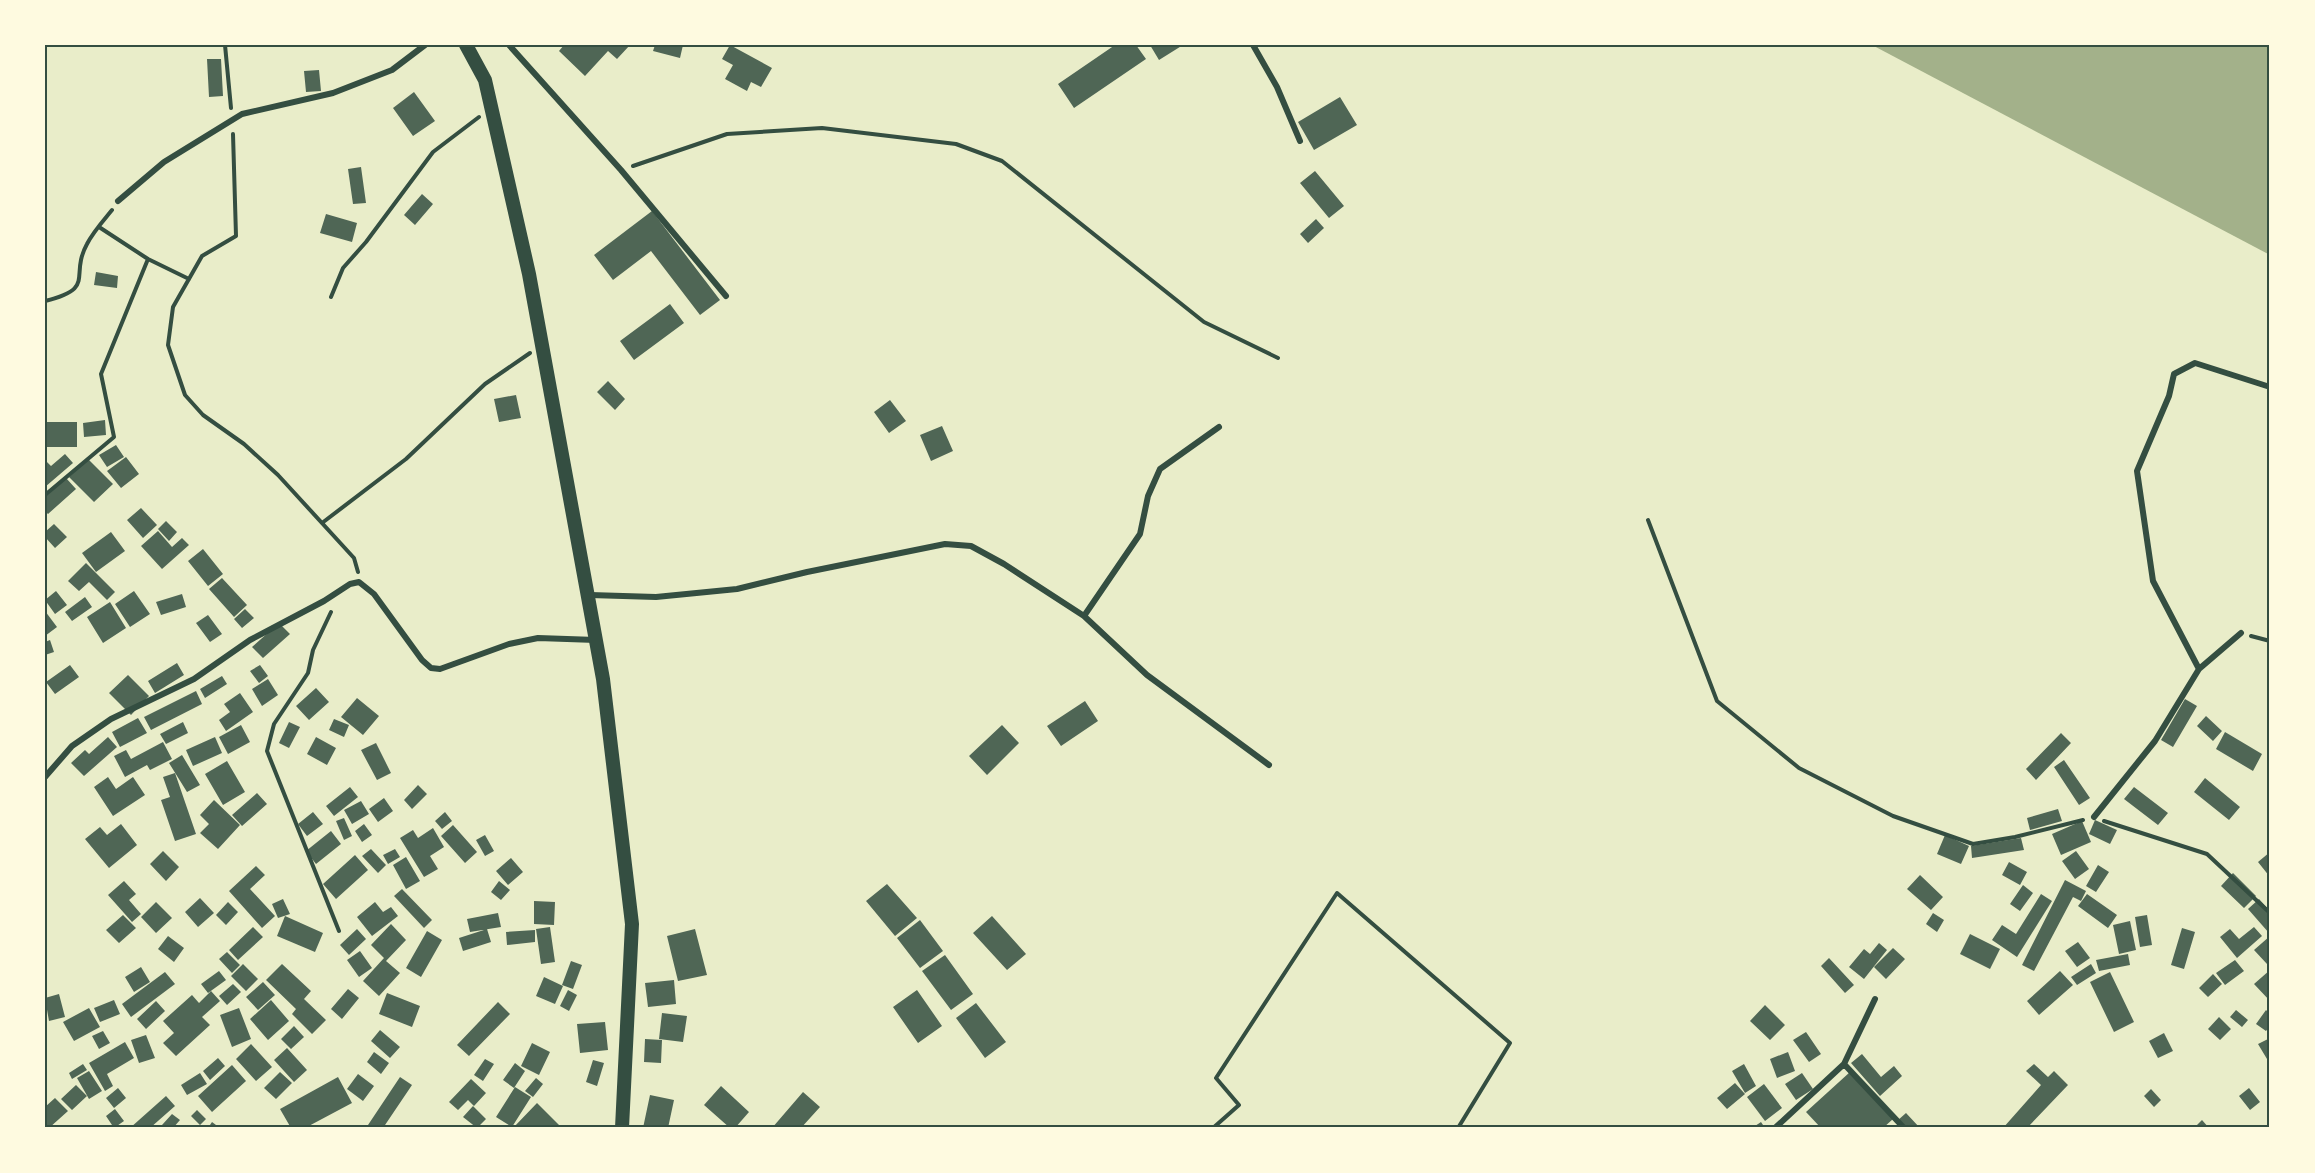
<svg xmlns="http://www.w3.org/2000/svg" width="2315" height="1173" font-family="'Varela Round',sans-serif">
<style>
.water{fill:#a3b18a}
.building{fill:#4f6655}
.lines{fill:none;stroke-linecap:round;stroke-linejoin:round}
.path{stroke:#344e41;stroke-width:4}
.minor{stroke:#344e41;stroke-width:6}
.trunk{stroke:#344e41;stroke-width:14}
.neatline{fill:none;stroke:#344e41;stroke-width:2}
</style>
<rect width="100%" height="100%" fill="#e9edc9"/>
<path class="water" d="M1872,45H2270V255Z"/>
<path class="building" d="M564,45H630L617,59L608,51L585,76L559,51Z
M655,45H683L680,58L653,51Z
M730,45L772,68L761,87L751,82L747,91L725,79L733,65L722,59Z
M1115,45H1136L1146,59L1074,108L1058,84Z
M1150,45H1183L1159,60Z
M207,59H221L223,96L209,97Z
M319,70L321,91L306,92L304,71Z
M414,92L435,121L413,136L393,108Z
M1340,97L1357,125L1314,150L1298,122Z
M361,167L366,203L353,204L348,169Z
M1315,171L1344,206L1329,218L1300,183Z
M422,194L433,204L415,225L404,215Z
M652,211L720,300L700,315L651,251L613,280L594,255Z
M326,214L357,223L352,242L320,233Z
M1316,219L1324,228L1308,243L1300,234Z
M96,272L118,276L117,288L94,285Z
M670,304L684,323L634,360L620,341Z
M608,381L625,399L615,410L597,392Z
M516,395L521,418L499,422L494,399Z
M890,400L906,421L889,433L874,412Z
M105,420L106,435L84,437L83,423Z
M45,422H77V447H45Z
M942,426L953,451L931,461L920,435Z
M116,445L124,457L107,467L99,455Z
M65,454L73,463L45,487V460L51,466Z
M126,457L139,474L121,488L107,471Z
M88,459L113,484L94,502L69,477Z
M66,478L76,489L48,514L45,511V497Z
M141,508L157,525L143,538L127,520Z
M166,521L177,532L169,541L158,529Z
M54,524L67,537L55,548L45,537V532Z
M158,531L172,547L182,538L189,545L162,569L141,546Z
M111,532L125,551L96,572L82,553Z
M203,549L223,574L208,586L188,561Z
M86,563L115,592L107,600L89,582L79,591L68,581Z
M222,578L247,605L234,617L209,589Z
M56,591L67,605L55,614L45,600Z
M134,591L150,614L130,627L115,604Z
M182,594L186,607L161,615L156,602Z
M85,597L92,607L72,621L65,612Z
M110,602L126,628L103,643L87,617Z
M245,609L254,618L242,628L234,619Z
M45,611L57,627L45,636Z
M208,615L222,634L210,642L196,623Z
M279,623L290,634L263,658L252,647Z
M50,640L54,652L45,655V642Z
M177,663L184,675L155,693L148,681Z
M70,665L79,677L55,694L46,682Z
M260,665L268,676L259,683L250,671Z
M128,675L149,696L131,715L109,693Z
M222,676L227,684L205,698L200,689Z
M268,679L278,695L262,706L252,689Z
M316,688L329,702L309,720L296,706Z
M196,691L202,704L151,730L144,717Z
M240,693L253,712L226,731L219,720L230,712L224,704Z
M357,698L379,716L363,735L341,717Z
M2185,699L2197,706L2173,747L2161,740Z
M1085,701L1098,721L1061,746L1047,726Z
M2206,716L2222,731L2213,741L2197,726Z
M138,718L147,733L120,747L112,732Z
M334,719L349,725L344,737L329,730Z
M183,722L188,733L166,744L160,734Z
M289,722L300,727L289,748L279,743Z
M241,725L250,742L228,754L219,737Z
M1002,725L1019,743L987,775L969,756Z
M2225,732L2262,754L2253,771L2216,749Z
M2061,733L2071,743L2036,780L2026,769Z
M108,737L117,747L84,776L71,763L85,750L89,754Z
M215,737L222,753L193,766L186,750Z
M316,737L336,748L327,765L307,754Z
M163,742L172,759L150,770L147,765L125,777L114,756L126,750L131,759Z
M376,743L391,773L377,780L361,750Z
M182,755L200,785L187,792L169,763Z
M2064,760L2090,798L2079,805L2054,767Z
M227,761L245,792L223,805L205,774Z
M175,773L196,834L175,841L161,800L170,797L163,777Z
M108,777L116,789L133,777L145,795L113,816L94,787Z
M2205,778L2240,807L2229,820L2194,792Z
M418,785L427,794L412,809L404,800Z
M350,787L358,797L334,816L326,806Z
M2134,787L2168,813L2158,825L2124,799Z
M257,793L267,804L242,826L232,815Z
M384,798L393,811L378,822L369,809Z
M214,800L240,825L218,849L200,833L209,824L200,815Z
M361,801L369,814L352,824L344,810Z
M2058,809L2062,821L2030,830L2027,818Z
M313,812L323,824L307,836L298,824Z
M445,812L452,821L442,829L435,821Z
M344,818L352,836L344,840L336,821Z
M2095,820L2117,830L2110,844L2089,834Z
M2082,821L2091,842L2061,855L2052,834Z
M121,824L137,845L109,868L85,839L100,827L107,835Z
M364,824L372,835L362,842L355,831Z
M453,825L477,852L465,863L441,836Z
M433,828L444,847L430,856L438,869L424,877L400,838L413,830L418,838Z
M331,831L341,844L316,864L306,851Z
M485,835L494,851L485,856L476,840Z
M1945,835L1969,846L1961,864L1937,854Z
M2021,838L2024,850L1972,858L1971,846Z
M371,849L386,865L378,873L362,856Z
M395,849L400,857L388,864L383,855Z
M163,851L179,867L166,881L150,864Z
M2076,851L2089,869L2075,879L2062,861Z
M2270,852V877L2258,862Z
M355,855L368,870L336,899L323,884Z
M406,857L420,881L406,889L393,865Z
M511,858L523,872L508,885L496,871Z
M2009,862L2027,872L2020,885L2002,875Z
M2098,865L2109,872L2096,892L2086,886Z
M256,866L265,875L250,889L275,916L262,928L229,891Z
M2233,873L2256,896L2244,908L2221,886Z
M1920,875L1943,897L1931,910L1907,889Z
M2065,880L2086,891L2081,901L2073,897L2034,971L2022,965Z
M124,881L136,894L129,900L141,914L132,922L108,895Z
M499,881L510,890L501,900L491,892Z
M887,884L917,918L895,936L866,901Z
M2023,885L2033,893L2020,911L2010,904Z
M402,889L432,920L424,928L394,896Z
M2041,894L2052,901L2017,957L1992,940L2002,925L2016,934Z
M2087,894L2117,915L2108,928L2078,906Z
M200,898L214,913L198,927L185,912Z
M283,899L290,914L278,918L272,904Z
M2259,899L2270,911L2269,933L2248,909Z
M534,901L555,902L554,925L534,924Z
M156,902L172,918L156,933L141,917Z
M228,902L238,912L226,925L216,915Z
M375,902L383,912L391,907L398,916L372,936L357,917Z
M498,913L501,927L470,932L467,919Z
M1933,913L1944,920L1937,932L1926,924Z
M123,915L136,928L119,943L106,930Z
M2147,915L2152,945L2140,947L2135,917Z
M285,916L323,933L315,952L277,936Z
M992,916L1026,954L1007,970L973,933Z
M920,920L943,951L920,968L897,938Z
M2130,921L2136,950L2119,954L2113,925Z
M391,924L406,940L386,961L400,973L379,996L363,981L384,958L371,945Z
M253,927L263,937L238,960L229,950Z
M550,927L555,962L541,964L536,929Z
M2254,927L2262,936L2237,958L2220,937L2230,929L2239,939Z
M2182,928L2195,932L2184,969L2171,965Z
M357,929L366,939L349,955L340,945Z
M487,929L491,942L463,951L459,938Z
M695,929L707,975L678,981L667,936Z
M535,930V942L507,945L506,932Z
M427,931L442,940L421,977L406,968Z
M1970,934L2000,949L1990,969L1960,954Z
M168,936L184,948L174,962L158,949Z
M2270,936V961L2267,964L2254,950Z
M2078,942L2090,958L2077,967L2065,951Z
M1879,943L1887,950L1864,979L1849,967L1864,949L1870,954Z
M1893,948L1905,959L1886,979L1874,967Z
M360,951L372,968L359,977L347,960Z
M227,952L240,965L232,973L219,959Z
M2128,954L2130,965L2099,971L2096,960Z
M945,955L973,994L951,1010L922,971Z
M1829,958L1854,985L1845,993L1821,966Z
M2235,960L2244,971L2225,985L2216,973Z
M571,961L582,965L573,989L562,985Z
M243,964L258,979L246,991L231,976Z
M282,964L311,991L304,999L326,1020L312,1034L292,1014L296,1009L266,980Z
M2091,964L2096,973L2077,985L2071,977Z
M141,967L150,982L134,992L125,977Z
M2270,970V1001L2254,984Z
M219,971L226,980L208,993L201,984Z
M2060,971L2073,985L2039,1015L2027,1001Z
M165,972L175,984L131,1017L122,1004Z
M2110,972L2134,1022L2114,1032L2090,982Z
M2213,974L2222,984L2208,997L2199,988Z
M544,977L563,986L555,1004L536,996Z
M674,980L676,1004L648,1007L645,983Z
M263,982L275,995L258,1010L246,997Z
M233,984L241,992L227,1005L219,996Z
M348,989L359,998L342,1019L331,1009Z
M568,990L577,995L569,1011L560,1006Z
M917,990L942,1026L918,1043L893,1007Z
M211,991L220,1001L202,1017L210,1025L176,1056L163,1043L174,1033L163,1021L192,995L199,1003Z
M387,993L420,1006L412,1027L379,1014Z
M59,994L65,1017L49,1021L45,998Z
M114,1000L120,1014L100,1022L94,1008Z
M271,1000L289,1021L268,1040L250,1019Z
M156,1001L165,1011L146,1029L137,1019Z
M498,1002L510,1014L469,1056L457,1045Z
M976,1003L1006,1042L985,1058L956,1018Z
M1765,1005L1785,1025L1770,1040L1750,1021Z
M89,1008L100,1027L74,1041L63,1022Z
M239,1008L251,1039L232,1047L220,1015Z
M2236,1010L2248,1020L2242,1027L2230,1017Z
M2266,1010L2270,1014V1026L2266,1031L2256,1024Z
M662,1013L687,1016L683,1042L659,1039Z
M2219,1017L2231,1029L2220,1040L2208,1029Z
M605,1022L608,1050L580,1053L577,1024Z
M294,1026L304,1037L291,1049L281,1039Z
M380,1030L400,1047L390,1058L371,1041Z
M103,1031L110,1043L99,1049L92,1036Z
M1806,1032L1821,1054L1809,1062L1793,1040Z
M2164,1033L2173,1051L2158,1058L2149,1041Z
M146,1035L155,1058L139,1063L131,1040Z
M2270,1038V1064L2258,1044Z
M645,1039L662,1040L661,1063L644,1062Z
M125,1042L134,1058L107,1074L113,1086L105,1091L89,1063Z
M532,1043L550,1052L539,1075L521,1066Z
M251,1044L272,1067L256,1081L236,1059Z
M287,1048L307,1070L294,1082L274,1060Z
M374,1052L389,1063L381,1074L367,1062Z
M1788,1052L1795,1071L1777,1078L1770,1059Z
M1862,1054L1881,1077L1894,1066L1902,1076L1880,1096L1851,1063Z
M218,1058L225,1066L210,1080L203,1071Z
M485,1059L494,1064L483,1081L474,1075Z
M593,1060L604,1063L597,1086L586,1082Z
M515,1063L525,1071L514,1088L503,1080Z
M83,1064L87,1070L72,1079L69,1073Z
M1744,1064L1756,1086L1745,1093L1732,1071Z
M2034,1064L2048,1077L2054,1071L2068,1085L2027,1128H2003L2041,1085L2026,1071Z
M232,1065L246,1081L212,1112L198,1096Z
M89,1071L102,1091L89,1099L77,1078Z
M280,1072L292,1083L276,1099L264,1088Z
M1850,1072L1893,1119L1883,1128H1821L1806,1112Z
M200,1073L207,1084L187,1095L181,1085Z
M1802,1073L1813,1089L1796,1100L1785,1084Z
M358,1074L374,1086L363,1101L347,1089Z
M338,1077L352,1103L305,1128H291L280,1109Z
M400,1077L412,1085L383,1128H366Z
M536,1078L543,1084L533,1097L525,1091Z
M471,1079L486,1093L474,1106L468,1100L458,1110L449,1102Z
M1735,1083L1745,1094L1727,1109L1717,1098Z
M1764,1084L1782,1108L1765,1121L1747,1097Z
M76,1085L87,1096L72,1110L61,1099Z
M721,1086L749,1112L735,1128H730L704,1105Z
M515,1087L531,1097L512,1127L496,1117Z
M118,1088L126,1098L114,1108L106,1098Z
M2249,1088L2260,1102L2250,1110L2239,1096Z
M2151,1089L2161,1100L2154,1107L2144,1096Z
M803,1092L820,1107L801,1128H772Z
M650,1095L674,1100L668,1128H643Z
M166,1096L175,1106L150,1128H130Z
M55,1098L68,1111L49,1128H45V1107Z
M537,1103L559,1125L556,1128H513Z
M473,1106L486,1119L477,1128L463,1117Z
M115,1109L124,1121L114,1128L106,1116Z
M197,1110L206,1119L200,1125L191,1116Z
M1906,1113L1920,1128H1903L1897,1121Z
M172,1114L180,1120L173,1128H166L162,1125Z
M2202,1120L2209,1128H2194Z
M212,1122L220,1128H208Z
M1761,1122L1765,1128H1752Z"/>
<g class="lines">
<path class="path" d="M225,45L231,108
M233,134L236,236L202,256L173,307L168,345L185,395L203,415L244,444L278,475L354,558L358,572
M633,166L727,134L822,128L956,144L1002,161L1204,322L1278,358
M99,227L148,259L189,279
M331,297L343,268L366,242L433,152L479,117
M45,301C97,288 69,277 87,244C93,232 103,221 112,210
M45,495L114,437L101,374L148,259
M1648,520L1717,701L1799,768L1893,816L1973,844L2015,837L2083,820
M322,523L406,459L485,384L530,353
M331,612L313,650L308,673L274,724L267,751L339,931
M2251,636L2270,641
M2104,821L2207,854L2270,913
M1213,1128L1239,1105L1216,1078L1337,893L1510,1043L1458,1128"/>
<path class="minor" d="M509,45L621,170L726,296
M1253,45L1277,87L1300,141
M118,201L164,162L242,114L333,93L392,70L425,45
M590,595L656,597L737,589L807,572L945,544L971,546L1004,564L1084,616L1147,675L1269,765
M1084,616L1140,534L1148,496L1160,469L1219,427
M2199,669L2153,581L2137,471L2169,396L2174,374L2195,363L2270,387
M45,777L72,746L111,719L194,679L250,640L324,601L350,584L359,582L374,594L422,660L431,668L440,669L509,644L538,638L596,640
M2094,817L2155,741L2199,669L2241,633
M1844,1064L1875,999
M1775,1128L1844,1064L1904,1128"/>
<path class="trunk" d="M466,45L485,80L529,274L603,679L632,924L622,1128"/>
</g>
<rect width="2315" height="1173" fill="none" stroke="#fefae0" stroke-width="93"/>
<rect x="46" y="46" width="2222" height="1080" class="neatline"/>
</svg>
